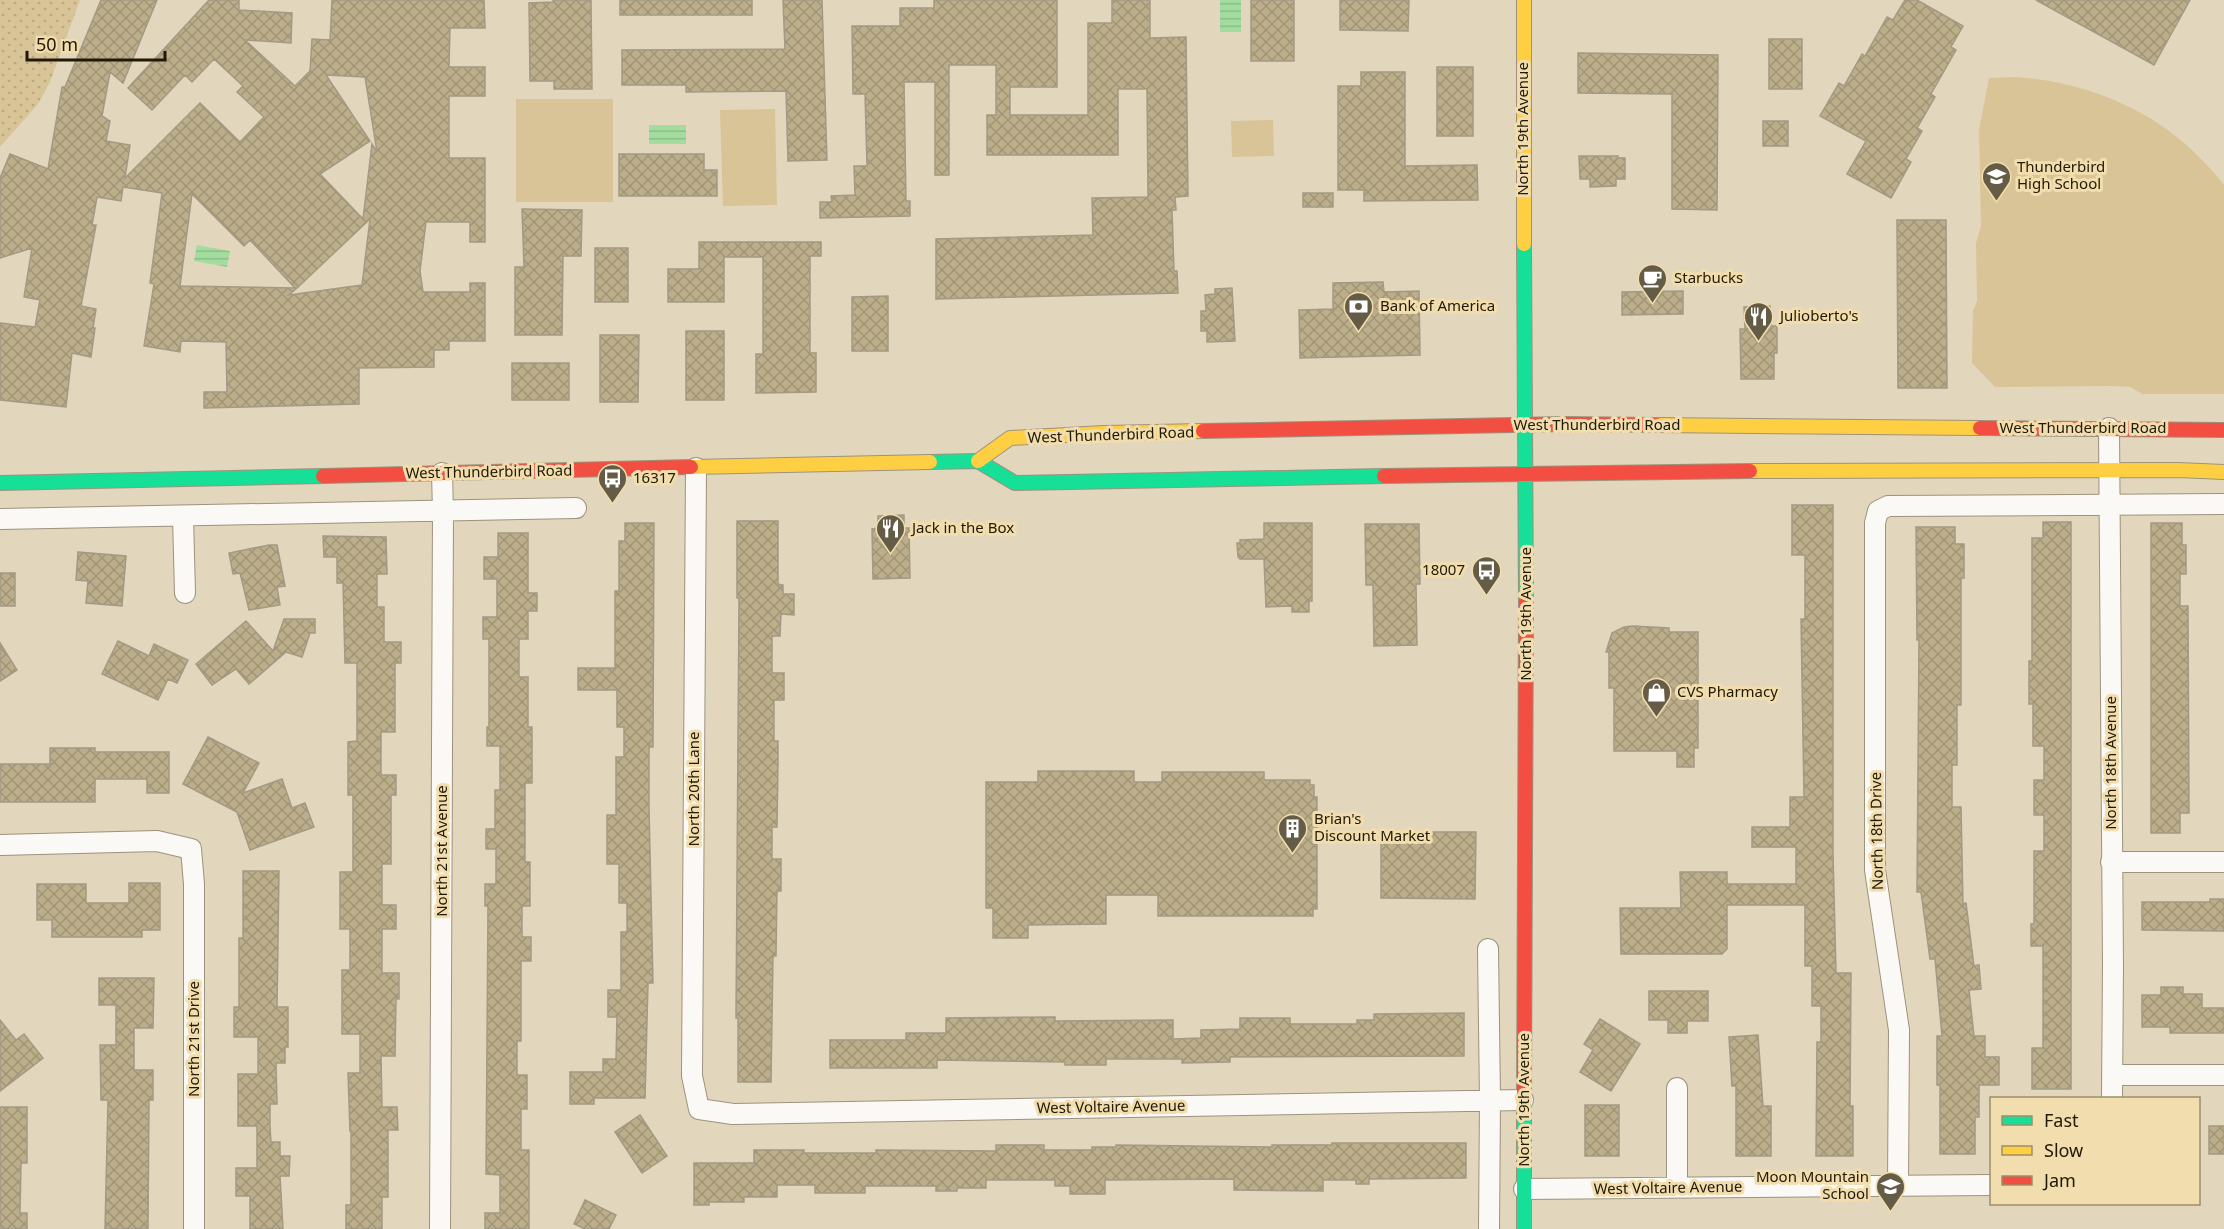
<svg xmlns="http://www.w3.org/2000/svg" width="2224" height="1229" font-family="'Noto Sans',sans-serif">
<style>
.grass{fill:url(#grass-dots)}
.park{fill:#d8c496}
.water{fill:url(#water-rules)}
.building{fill:url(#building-cross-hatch);stroke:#a29a85;stroke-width:1.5;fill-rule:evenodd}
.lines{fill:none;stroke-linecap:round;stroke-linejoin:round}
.street-casing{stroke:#9c937e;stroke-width:22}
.fast-casing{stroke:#9c937e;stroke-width:16}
.slow-casing{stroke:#9c937e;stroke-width:16}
.jam-casing{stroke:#9c937e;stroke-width:16}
.street{stroke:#fbf9f5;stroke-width:20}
.fast{stroke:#16e098;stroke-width:14}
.slow{stroke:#ffcf43;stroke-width:14}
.jam{stroke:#f24e42;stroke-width:14}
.labels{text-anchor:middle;stroke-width:6;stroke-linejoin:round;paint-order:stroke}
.street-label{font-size:15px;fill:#201906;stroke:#f1ddad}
.poi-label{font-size:15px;fill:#201906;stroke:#f1ddad;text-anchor:start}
</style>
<defs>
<pattern id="grass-dots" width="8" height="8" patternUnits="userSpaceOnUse" patternTransform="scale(1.5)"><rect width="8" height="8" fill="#d8c496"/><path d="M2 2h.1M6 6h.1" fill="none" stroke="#b9a880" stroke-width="1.8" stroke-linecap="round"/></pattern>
<pattern id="water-rules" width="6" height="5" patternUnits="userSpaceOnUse" patternTransform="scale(1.5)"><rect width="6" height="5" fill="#a2dd9f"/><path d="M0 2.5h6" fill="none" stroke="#8bbd87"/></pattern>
<pattern id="building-cross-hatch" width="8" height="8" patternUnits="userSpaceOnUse" patternTransform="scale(1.5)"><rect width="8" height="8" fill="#bcae8b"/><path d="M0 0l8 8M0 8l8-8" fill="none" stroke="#a19576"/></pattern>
</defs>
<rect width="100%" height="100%" fill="#e2d7bc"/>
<path class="grass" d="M0,0H80L50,82L38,104L0,147Z"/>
<path class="park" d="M2017,77C2101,84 2172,118 2224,185V394H2143L2130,387L2111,386L1995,387L1972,363L1973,311L1977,301L1976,243L1981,226L1979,130L1989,78Z
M516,99H613V202H516Z
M775,109L777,205L723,206L720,110Z
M1273,120L1274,156L1232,157L1231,121Z"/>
<path class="water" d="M1220,0H1241V32H1220Z
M649,125H686V144H649Z
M197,245L230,251L227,267L194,261Z"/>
<path class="building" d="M101,0H157L123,83L110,72L102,116L110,121L106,141L130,145L125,178L200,103L240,142L264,117L237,92L243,86L214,59L192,82L185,75L152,110L128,88L209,0H239V10L292,13L291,43L245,40L295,86L310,71L312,39L330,40L332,0H484L485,28H450L449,67H485V96H449V158H485V242H470V222H426L420,271L423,292H470V283H485V341H449V350H434V367L359,368V404L204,408V392H227L226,342L181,341L180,352L144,346L154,284L150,283L162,193L123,187L121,201L97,197L92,225H96L81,306L96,309L93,328H95L91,357L72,353L66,407L0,400V323L35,327L40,300L24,297L32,248L0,258V178L10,154L48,169L62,87H65ZM326,75L365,77L377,152L372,144L363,219L320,174L370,141ZM192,194L244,246L250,240L295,288L180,286ZM370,219L362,285L289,295L297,288Z
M553,0H591L592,89H554V81H530L529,3L553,2Z
M620,0H752V15H620Z
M783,0H822L827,160L788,161L786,91L686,92V85H622V50L785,49Z
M934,0H1057V87H1010V115H1088V23H1112V0H1150V38L1186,37L1188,196L1175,197L1176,210H1172L1174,271H1177L1178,293L936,299V239L1093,235L1092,198L1148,197L1147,89H1118V155H987V115H996V65H949V175H935V82H904L906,201H910V216L820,218V202H832L831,196L855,195L854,166H867L865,94H853L852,26H900V8H934Z
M1251,0H1294V61H1251Z
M1340,0H1409L1408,31L1340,30Z
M1905,0H1917L1963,26L1951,47L1956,50L1931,94L1935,97L1917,128L1922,131L1906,159L1911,162L1891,198L1847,174L1866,141L1820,116L1839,83L1844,86L1862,54L1865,56L1887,17L1893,20Z
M2036,0H2190L2154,65Z
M1769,39H1802V89H1769Z
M1578,53L1718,55L1717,210L1672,209V94L1578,93Z
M1437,67H1473V136H1437Z
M1361,72H1405V166L1477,165L1478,200L1364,201V190H1338V86H1361Z
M1763,121H1788V146H1763Z
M619,154H704V170H717V196H619Z
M1579,156H1618V158H1625V179H1616V186L1590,187V179H1580Z
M1303,193H1333V207H1303Z
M522,209L582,210L581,256H563L562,335H515V267H524Z
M1897,220H1946L1947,388H1898Z
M699,242H821V256H810V353H816V392L756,393V354H763V257H724V302H668V269H699Z
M595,248H628V302H595Z
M1383,282L1384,292L1419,291L1420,355L1300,358L1299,310L1333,309V283Z
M1232,288L1235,341L1207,342V331H1201V311H1206L1205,295L1215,294V289Z
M1683,291V314L1622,315V292Z
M888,296V351H852V297Z
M1770,306L1771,326H1777V353H1774V379H1741L1740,329H1745L1744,307Z
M686,331H724V400H686Z
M600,335H639L638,402H600Z
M512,363H569V400H512Z
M1792,505H1833V853L1836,973H1851L1850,1106H1853V1156H1816L1817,1042H1821V1006H1812V966H1805V905H1727V949L1722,954H1621L1620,908H1681L1680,872H1727V884H1796V847H1752V827H1790V797H1804L1801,619H1805V555H1792Z
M904,515V528H909L910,578L873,579L872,529L878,528V516Z
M737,521H778V584L783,585V594H794V615L781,614L780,636H772V673H784V700H774V741H778V764L777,827H772V859H781V891H777L776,956H773L771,1082H738V1018H736L739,598H737Z
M2043,522H2071V1089H2032V1048H2043V946H2031V924H2034V851H2044V815H2034V780H2044V746H2033V704H2029V661H2032V538H2043Z
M625,523H654L653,747H649V808L653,983H648L645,1098H594V1104H570V1072H603V1059H616L617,1017H608V990H621V932H627V903H619V864H607V815H616V757H624V727H617V690H578V668H615V591H619V541H625Z
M1264,523H1312V601H1309V612H1292V606L1266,607L1264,559H1240L1238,557L1237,543H1240V540L1264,539Z
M2151,523H2182V545H2186V574H2180V606H2188L2189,813H2180V833H2151Z
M1365,524H1419L1420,584H1416L1417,645L1374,646L1373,585H1366Z
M1916,527H1955V544H1964V578H1961V705H1957V765H1952V807H1961L1963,904L1966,903L1974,966L1979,965L1981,989L1969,990L1974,1036H1985V1057H1999V1085H1979V1117H1975V1154H1940V1085H1937V1036H1942L1935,959H1930L1921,892H1917L1919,640H1917Z
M498,533H528V593H537V611H528V639H519V677H528V727H532V783H525V862H530V906H522V937H531V961H521V1041H517V1075H527V1109H521V1150H529V1229H485V1213H500V1175L486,1174L488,906H485V884H496V849H486V829H495V790H500V746H487V727H489V639H483V617H497V579H484V557H498Z
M323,536L386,537L387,574H377V607H384V642H401V663H395V732H381V775H396V795H391V864H382V905H396V929H382V973H399V999H396L395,1056H381L382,1107H397L398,1130H388V1197H382V1229H346V1205H351V1131H350L348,1073H360V1034H342V970H350V929H340V872H353V795H348V742L357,741V663H345L343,583H337V557H324Z
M269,545H277L285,586L277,587L280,605L249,610L240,573L233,574L229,553Z
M78,552L126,556L122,606L86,603L88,581L76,580Z
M0,573H15V606H0Z
M284,619H315V633H310L302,657L286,652L249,684L236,669L212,685L196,664L246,621L273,651Z
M1633,626L1669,628V632H1698V748H1694V767H1677V751H1614V688H1609V652H1606L1612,633L1624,627Z
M118,641L149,656L154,644L188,660L177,683L168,679L158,700L102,674Z
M0,643L17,670L0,681Z
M208,737L259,763L243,793L282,779L292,808L305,803L314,827L250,850L237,812L183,784Z
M50,748H95V752H169V793H147V779H95V802H0V764H50Z
M1038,771H1134V782H1162V772H1264V780H1310V785H1314V797H1317V909H1313V916H1158V895H1106V924L1028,925V938H993V908H986V782H1038Z
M1381,832H1476L1475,899L1381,898Z
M243,871H279L277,1007H288V1047H285V1063H276L277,1104H270V1126L271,1142H280V1156H290L289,1176H280L283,1229H250V1196H236V1168H257V1126H238V1074H258V1037H234V1007H239V938H243Z
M129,883H160V930H142V937H52V920H37V884H86V903H129Z
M2210,899H2224V931L2142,930V902H2210Z
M99,978H154L153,1028H134V1070H153V1100H149L148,1229H105L108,1100H101L100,1045H116V1005H99Z
M2161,987H2183V994H2202V1008H2224V1033H2170V1027H2142V995H2161Z
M1649,991H1708V1021H1687V1033H1668V1020H1649Z
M1464,1013V1056L1230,1057V1062L1182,1063V1059H1106V1065H1065V1062L937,1060V1068H830V1040H906V1033H946V1018L1055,1017V1021L1173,1020V1039L1201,1038V1030L1240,1029V1018H1290V1024H1357V1020H1374V1014Z
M1600,1019L1640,1044L1611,1091L1580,1072L1593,1050L1584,1044Z
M0,1020L16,1040L24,1034L43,1058L0,1091Z
M1758,1035L1763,1106H1771V1156H1736V1086H1732L1729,1037Z
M1585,1105H1619V1156H1585Z
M0,1107H27V1163H21L20,1213H27V1229H0Z
M640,1115L667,1156L642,1173L615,1132Z
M2209,1126H2224V1154H2209Z
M1332,1143H1466V1178L1369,1179V1184H1356V1180H1323V1191L1234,1190V1179L1105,1180V1194H1070V1186H1055V1180H986V1188H957V1191H936V1186H865V1193H815V1185H777V1197H744V1202H709V1205H694V1163H754V1150H804V1153H876V1150L996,1151V1145H1044V1150H1092V1147H1116V1145L1272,1147V1145H1332Z
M585,1200L616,1215L609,1229H585L574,1224Z"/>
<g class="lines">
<defs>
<path id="street" d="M2109,428L2113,965L2112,1098
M696,468L692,1076L699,1109L733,1114L1523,1100
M183,516L185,593
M0,519L576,508
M0,845L157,841L191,849L194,884V1229
M2111,862H2224
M1488,949L1490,1100L1489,1229
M2112,1075H2224
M1677,1088V1187
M1898,1186L1899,1030L1875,870V523L1878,511L1888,506L2224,504
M1524,1189L1992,1185
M440,1229L443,511L442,473"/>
<path id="fast" d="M1524,244L1526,601
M930,462L978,461L1015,483L1384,476
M0,483L323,476
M1524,1229V1098"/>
<path id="slow" d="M1524,0V244
M1656,425L1980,428
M978,461L1010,438L1104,433L1203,431
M691,467L930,462
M1750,471L2178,470L2224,472"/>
<path id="jam" d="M1980,428L2224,430
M1203,431L1568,424L1656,425
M323,476L691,467
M1384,476L1750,471
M1524,1098L1526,601"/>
</defs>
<use href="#street" class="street-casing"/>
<use href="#fast" class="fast-casing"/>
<use href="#slow" class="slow-casing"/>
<use href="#jam" class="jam-casing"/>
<use href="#street" class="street"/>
<use href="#fast" class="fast"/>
<use href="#slow" class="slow"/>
<use href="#jam" class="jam"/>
</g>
<defs>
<symbol id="school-pin" viewBox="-11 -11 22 30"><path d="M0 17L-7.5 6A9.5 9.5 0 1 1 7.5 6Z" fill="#645c46" stroke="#f1ddad"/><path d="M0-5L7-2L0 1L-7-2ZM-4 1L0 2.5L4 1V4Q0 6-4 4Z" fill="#fff"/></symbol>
<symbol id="cafe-pin" viewBox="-11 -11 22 30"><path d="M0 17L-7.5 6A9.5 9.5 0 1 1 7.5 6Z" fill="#645c46" stroke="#f1ddad"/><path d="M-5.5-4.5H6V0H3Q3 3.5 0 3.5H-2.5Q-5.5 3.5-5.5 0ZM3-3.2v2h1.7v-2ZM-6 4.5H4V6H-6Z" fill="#fff"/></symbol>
<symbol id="bank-pin" viewBox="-11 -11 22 30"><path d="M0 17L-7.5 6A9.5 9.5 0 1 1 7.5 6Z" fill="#645c46" stroke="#f1ddad"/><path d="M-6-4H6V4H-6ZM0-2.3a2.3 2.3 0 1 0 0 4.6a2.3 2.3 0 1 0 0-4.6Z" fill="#fff"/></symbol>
<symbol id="restaurant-pin" viewBox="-11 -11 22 30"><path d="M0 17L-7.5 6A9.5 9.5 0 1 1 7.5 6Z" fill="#645c46" stroke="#f1ddad"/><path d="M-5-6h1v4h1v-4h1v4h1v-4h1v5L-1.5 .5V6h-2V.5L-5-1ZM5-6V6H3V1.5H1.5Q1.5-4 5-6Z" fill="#fff"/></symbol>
<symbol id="bus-pin" viewBox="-11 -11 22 30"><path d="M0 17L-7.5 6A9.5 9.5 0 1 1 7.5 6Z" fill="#645c46" stroke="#f1ddad"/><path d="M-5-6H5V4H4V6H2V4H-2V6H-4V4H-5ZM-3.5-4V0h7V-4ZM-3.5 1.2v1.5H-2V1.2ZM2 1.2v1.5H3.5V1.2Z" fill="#fff"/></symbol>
<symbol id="shop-pin" viewBox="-11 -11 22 30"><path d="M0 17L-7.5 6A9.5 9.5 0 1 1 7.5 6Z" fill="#645c46" stroke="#f1ddad"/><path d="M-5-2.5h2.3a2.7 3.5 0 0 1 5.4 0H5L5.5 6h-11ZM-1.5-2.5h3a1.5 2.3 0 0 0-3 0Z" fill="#fff"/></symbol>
<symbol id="building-pin" viewBox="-11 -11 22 30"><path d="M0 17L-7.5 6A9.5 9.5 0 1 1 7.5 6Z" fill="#645c46" stroke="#f1ddad"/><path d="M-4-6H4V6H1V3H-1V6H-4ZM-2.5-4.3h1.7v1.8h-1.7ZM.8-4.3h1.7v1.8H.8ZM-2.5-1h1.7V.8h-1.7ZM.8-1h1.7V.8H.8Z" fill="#fff"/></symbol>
</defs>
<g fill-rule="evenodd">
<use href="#school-pin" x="1980" y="160" width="33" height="45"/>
<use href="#cafe-pin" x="1636" y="262" width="33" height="45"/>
<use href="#bank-pin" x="1342" y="290" width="33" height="45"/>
<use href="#restaurant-pin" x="1742" y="300" width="33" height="45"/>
<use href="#bus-pin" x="596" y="462" width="33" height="45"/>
<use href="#restaurant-pin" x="874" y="512" width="33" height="45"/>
<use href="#bus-pin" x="1470" y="554" width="33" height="45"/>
<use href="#shop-pin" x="1640" y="676" width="33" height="45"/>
<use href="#building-pin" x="1276" y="812" width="33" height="45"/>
<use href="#school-pin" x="1874" y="1170" width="33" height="45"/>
</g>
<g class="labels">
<g class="street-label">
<text transform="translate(1523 129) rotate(-90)" y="5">North 19th Avenue</text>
<text x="1597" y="430">West Thunderbird Road</text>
<text x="2083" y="433">West Thunderbird Road</text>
<text transform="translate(1111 435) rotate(-2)" y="5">West Thunderbird Road</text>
<text transform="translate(489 472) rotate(-1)" y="5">West Thunderbird Road</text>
<text transform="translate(1526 614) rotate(-90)" y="5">North 19th Avenue</text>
<text transform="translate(2111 763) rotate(-90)" y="5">North 18th Avenue</text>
<text transform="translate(694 789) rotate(-90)" y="5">North 20th Lane</text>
<text transform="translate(1877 831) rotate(-91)" y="5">North 18th Drive</text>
<text transform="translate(442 851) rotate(-90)" y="5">North 21st Avenue</text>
<text transform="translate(194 1039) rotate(-90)" y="5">North 21st Drive</text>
<text transform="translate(1524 1100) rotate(-90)" y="5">North 19th Avenue</text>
<text transform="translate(1111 1107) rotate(-1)" y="5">West Voltaire Avenue</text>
<text transform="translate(1668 1188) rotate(-1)" y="5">West Voltaire Avenue</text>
</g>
<g class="poi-label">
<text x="2017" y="172">Thunderbird<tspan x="2017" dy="17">High School</tspan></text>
<text x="1674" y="283">Starbucks</text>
<text x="1380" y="311">Bank of America</text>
<text x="1780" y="321">Julioberto's</text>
<text x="633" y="483">16317</text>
<text x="912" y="533">Jack in the Box</text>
<text x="1465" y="575" text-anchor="end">18007</text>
<text x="1677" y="697">CVS Pharmacy</text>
<text x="1314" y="824">Brian's<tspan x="1314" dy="17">Discount Market</tspan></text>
<text x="1869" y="1182" text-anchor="end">Moon Mountain<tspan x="1869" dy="17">School</tspan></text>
</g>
</g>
<rect x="1990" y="1097" width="210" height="108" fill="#f1ddad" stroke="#9d8f6a" stroke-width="1.5"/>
<rect x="2002" y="1116" width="30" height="9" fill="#16e098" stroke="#9d8f6a" stroke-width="1.5"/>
<text x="2044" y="1127" font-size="18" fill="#201906">Fast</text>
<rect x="2002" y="1146" width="30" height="9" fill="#ffcf43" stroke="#9d8f6a" stroke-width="1.5"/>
<text x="2044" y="1157" font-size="18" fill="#201906">Slow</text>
<rect x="2002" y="1176" width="30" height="9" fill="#f24e42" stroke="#9d8f6a" stroke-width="1.5"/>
<text x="2044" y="1187" font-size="18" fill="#201906">Jam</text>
<path d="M27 51v9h138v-9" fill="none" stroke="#201906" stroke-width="3"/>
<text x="36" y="51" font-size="18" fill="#201906" stroke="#f1ddad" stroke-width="4.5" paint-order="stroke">50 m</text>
</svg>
